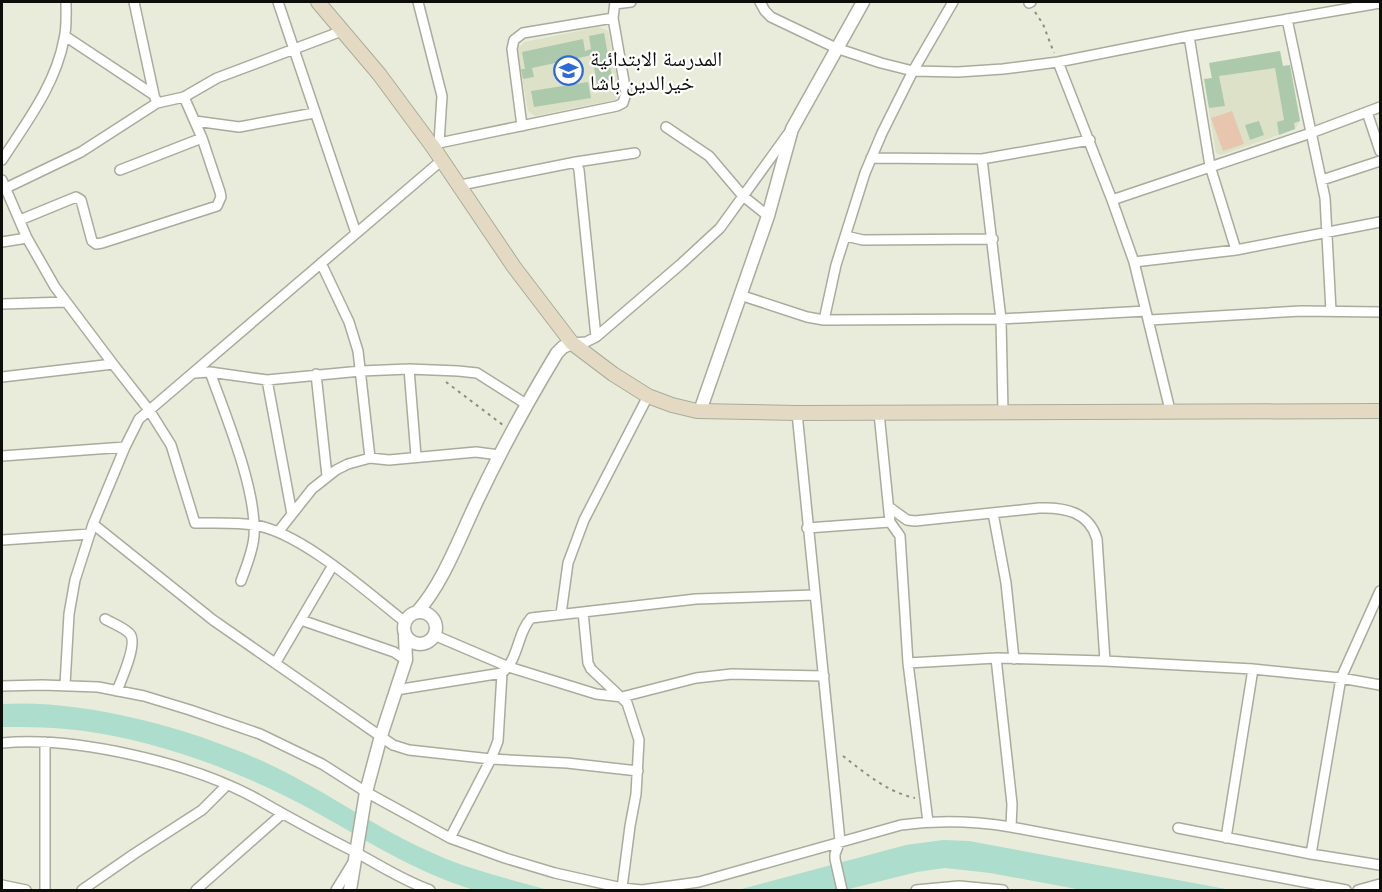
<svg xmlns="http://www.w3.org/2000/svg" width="1382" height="892" font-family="Arial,'Noto Naskh Arabic',sans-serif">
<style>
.built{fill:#dde1c8}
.green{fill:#e8c5ae}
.water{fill:#adddcd}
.building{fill:#accaab}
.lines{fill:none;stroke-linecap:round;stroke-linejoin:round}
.minor-casing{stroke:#a9ac9c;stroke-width:12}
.tertiary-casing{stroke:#a9ac9c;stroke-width:15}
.secondary-casing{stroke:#a9ac9c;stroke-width:16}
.path{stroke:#8c8e81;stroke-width:2;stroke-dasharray:3 4.5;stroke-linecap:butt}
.minor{stroke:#fff;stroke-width:9}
.tertiary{stroke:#fff;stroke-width:12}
.secondary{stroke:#e4dac3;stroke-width:14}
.labels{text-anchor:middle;stroke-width:4.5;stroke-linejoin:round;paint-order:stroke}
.poi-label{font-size:21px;fill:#0d0e09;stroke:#fff;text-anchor:start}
</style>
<rect width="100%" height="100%" fill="#e9ecda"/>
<path class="built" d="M599,27L608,31L620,92L615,100L535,116L528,111L517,50L524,42Z
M1280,51L1283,66L1290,65L1300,121L1295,129L1279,135L1221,155L1216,153L1204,80L1212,78L1209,63Z"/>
<path class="green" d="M1232,111L1244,144L1223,151L1211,118Z"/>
<path class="water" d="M2,704C86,699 199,730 275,767C329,793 379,830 435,854C470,870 510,879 548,890H474C404,869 351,829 287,797C223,765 154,741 84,731C56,727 29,727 2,727Z
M943,840L969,841L996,846L1231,890H1082L990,873L945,868L917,872L845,890H738L906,845Z"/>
<path class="building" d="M604,33L613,82L597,85L592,55L532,68L534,77L523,79L521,69H525L522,52L583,39L585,51L591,49L589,36Z
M1280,51L1283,66L1290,65L1300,121L1294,123L1295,129L1279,135L1277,122L1284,120L1275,68L1219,76L1225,106L1209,108L1204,79L1212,78L1209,63Z
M588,82L591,98L534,107L531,91Z
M1259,121L1264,135L1250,140L1245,125Z"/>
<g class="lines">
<defs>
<path id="minor" d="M134,2L154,95
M278,2L356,233
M418,2L442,96L439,143
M760,2L765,11L771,17L836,48L881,63L913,71L958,72L1003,69L1058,62L1189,36L1380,3
M1029,3L1031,2
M615,4L631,2
M1287,19L1325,198L1331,311
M65,36L154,95L157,103L184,97L217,78L342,31
M1189,36L1210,166L1236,250
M1058,62L1112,200L1311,133L1380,107
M1367,112L1380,151
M195,121L239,127L314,113
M522,126L512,49L514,40L523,33L613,18
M666,127L709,156L743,196L768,216
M433,147L439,143L617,106L623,103L626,93L613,18L615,2
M871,158L982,159L1090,140
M982,159L1001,319L1003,412
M2,160C26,123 56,84 64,39C67,27 66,14 66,2
M576,162L635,153
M120,170L202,138
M2,180L27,238L55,287L113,364L149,410L171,445L195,523C215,523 236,522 255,525C302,533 367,592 405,622
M1322,180L1380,161
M461,185L576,162L579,170L596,337
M6,188L81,152L157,103
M1112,200L1134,262L1170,410
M20,220L76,197L81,200L92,241L96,244L102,243L217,206L221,197L220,192L202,138L184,97
M846,236L863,240L993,239
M2,242L27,238
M1134,262L1236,250L1380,222
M321,263L349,322L358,351L370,458
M740,295L807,317L824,320L1001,319L1146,311
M2,304L66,302
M824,320L836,265L865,173L882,133L913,71L953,2
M1150,320L1301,311L1380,312
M572,343L586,342L596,337L681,264L720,228L788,134
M409,369L416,456
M210,372C226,417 257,490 254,536C253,551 246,567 241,581
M195,373L210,372L267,380L361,371L409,369L458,371L477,373L526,404
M316,374L327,476
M2,377L113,364
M267,380L292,514
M797,413L840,841L835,854V859L842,890
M879,413L890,522L900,536L908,663L928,822
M2,456L125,447
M889,507L907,520L915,521L1039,508C1065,507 1089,512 1097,539L1105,661
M993,513L1006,583L1014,659
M93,524L213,620L393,745L409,750L491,759L567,763L638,771
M807,528L890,522
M278,532L312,489L336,470L348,464L370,458L389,460L476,452L499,455
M2,540L90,534
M583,612L588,663L591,669L627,703L639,740L636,794L630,826L622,888
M561,614L568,563L584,520L648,396
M105,619C112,623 125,628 130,634C138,644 121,680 117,691
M301,620L394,652L406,660
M434,635L509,667L596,694L622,697L696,678L732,674L824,676
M996,658L1012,804L1011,827
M276,662L333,565
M908,663L996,658L1105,661L1253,669L1341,678L1380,685
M65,685L69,614L75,580L93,524L125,447L139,419L442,160
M2,686L42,685L98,687L144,696L190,710L260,734L322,764L366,792L450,838L505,858L555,873L622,888L642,890L699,882L901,825C938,820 974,821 1011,827L1346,890
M396,690L502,673C519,659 517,633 531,618L696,599L815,595
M2,743C75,736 192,763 257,799C290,818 323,836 357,853C381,866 404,881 430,890
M1178,828L1311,854L1380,865
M450,838L491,759L498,741L502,673
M1226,838L1253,669
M1311,854L1341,678L1380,591
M2,885L26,890
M45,890V742
M82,890L134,854L202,810L227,785
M196,890L281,815
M336,890L352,864
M916,890L959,886L1003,890
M1358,890L1380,884"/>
<path id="tertiary" d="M700,411L768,216L792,129L863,2
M404 628a16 16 0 1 1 32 0a16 16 0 1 1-32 0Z
M417,612C443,584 461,534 478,499C502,448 528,401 557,353L563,347L572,343
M350,890L366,792L381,736L406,660L405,636"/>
<path id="secondary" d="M318,2L379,74L433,147L514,267L572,343L613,374L648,396L672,405L697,411L797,413L1380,411"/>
</defs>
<use href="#minor" class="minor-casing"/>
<use href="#tertiary" class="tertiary-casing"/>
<use href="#secondary" class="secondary-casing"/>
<path class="path" d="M1035,12L1043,24L1054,53
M446,382L503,425
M843,756C865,773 887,792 915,798"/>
<use href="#minor" class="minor"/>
<use href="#tertiary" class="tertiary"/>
<use href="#secondary" class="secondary"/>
</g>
<defs>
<symbol id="school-ring" viewBox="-11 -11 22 22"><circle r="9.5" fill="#fff" stroke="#2c6ad7" stroke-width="1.5"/><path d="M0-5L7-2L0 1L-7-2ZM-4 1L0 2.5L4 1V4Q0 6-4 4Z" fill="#2c6ad7"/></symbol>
</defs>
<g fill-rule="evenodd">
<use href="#school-ring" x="552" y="54" width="33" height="33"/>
</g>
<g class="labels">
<g class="poi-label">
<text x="590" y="66">المدرسة الابتدائية<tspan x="590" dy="24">خيرالدين باشا</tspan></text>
</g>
</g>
<rect width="1382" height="892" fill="none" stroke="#0d0e09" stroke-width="6"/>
</svg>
